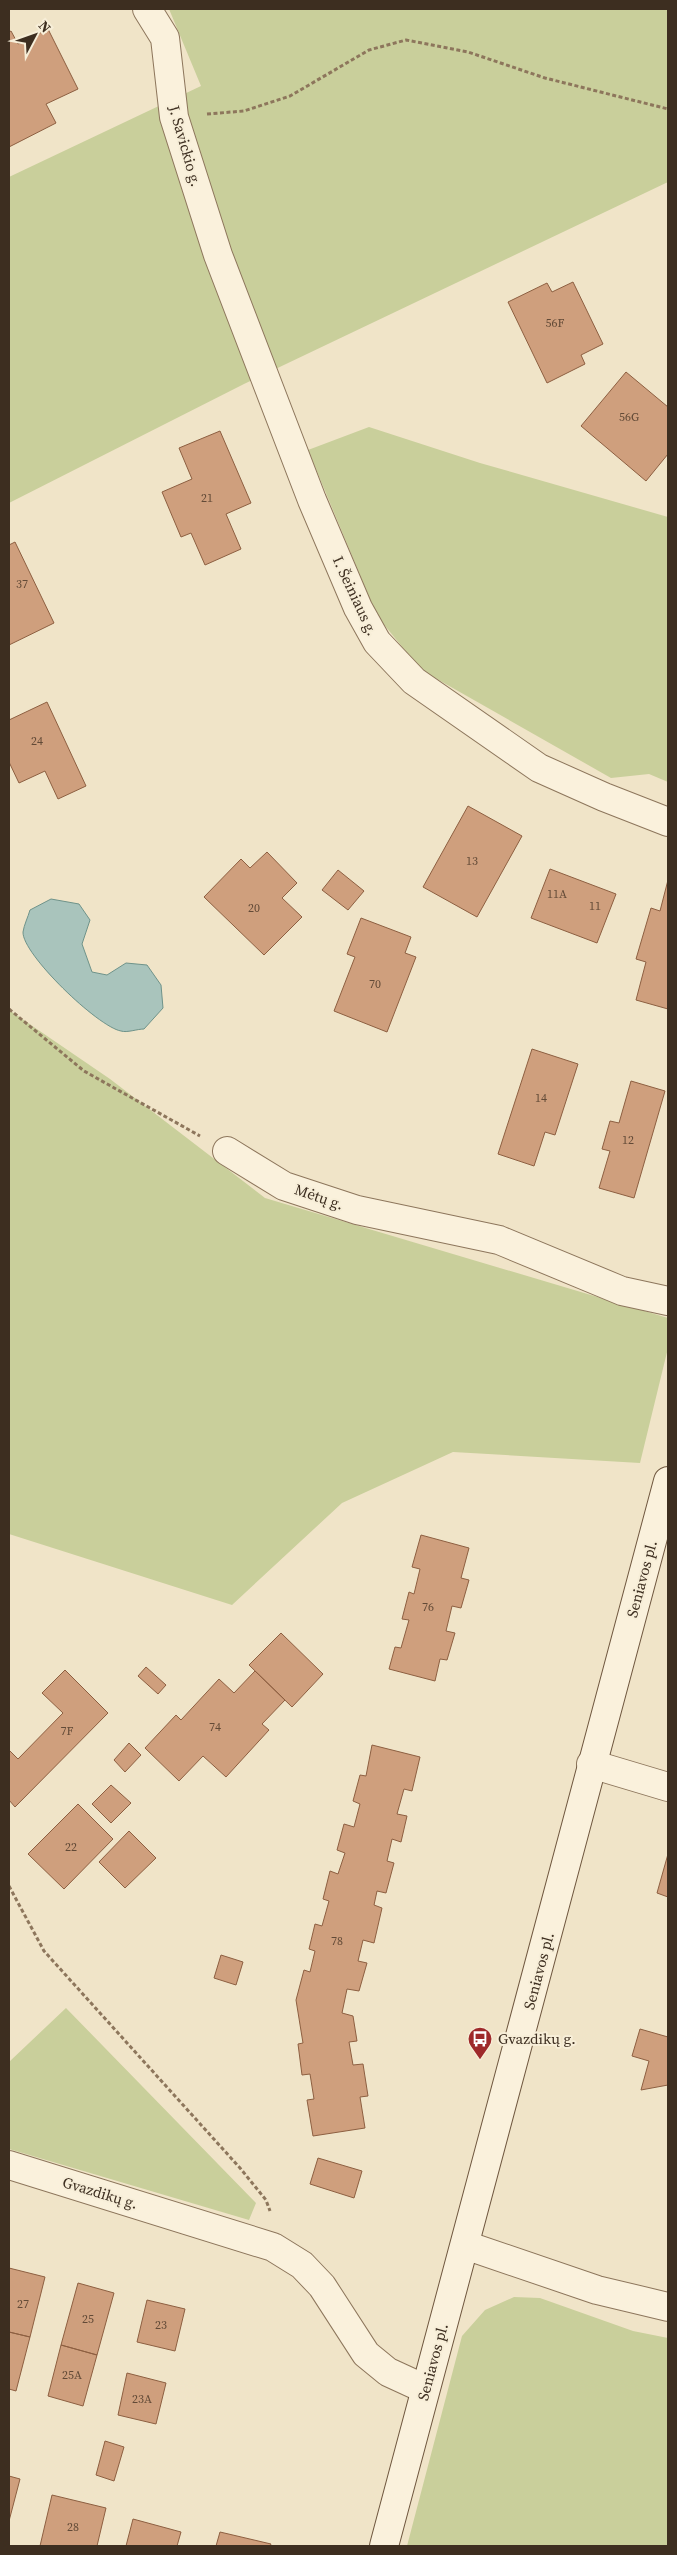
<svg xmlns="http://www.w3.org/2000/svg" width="677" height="2555" font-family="'Source Serif 4',serif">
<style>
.green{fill:#c9cf9b}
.water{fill:#a9c4bc;stroke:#6f938a}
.building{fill:#cf9f7d;stroke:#8d5f41}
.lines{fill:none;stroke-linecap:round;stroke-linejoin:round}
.minor-casing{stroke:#8d765c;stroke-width:30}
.tertiary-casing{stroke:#8d765c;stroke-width:30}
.secondary-casing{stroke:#6f573f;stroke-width:30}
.path{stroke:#8d765c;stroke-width:3;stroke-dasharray:4 2.5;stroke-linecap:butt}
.minor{stroke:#faf1dc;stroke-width:28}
.tertiary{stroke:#faf1dc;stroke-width:28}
.secondary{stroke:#faf1dc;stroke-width:28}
.labels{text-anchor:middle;stroke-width:4;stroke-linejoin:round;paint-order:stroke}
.number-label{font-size:12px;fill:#624a37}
.street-label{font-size:15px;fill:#3d2e20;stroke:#f7eed8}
.poi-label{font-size:15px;fill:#3d2e20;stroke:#f7eed8;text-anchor:start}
</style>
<rect width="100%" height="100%" fill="#f0e4c8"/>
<path class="green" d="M169,9H668V182L244,384L9,503V177L201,86Z
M369,427L480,463L668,517V782L649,774L611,778L421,670L377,616L308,450Z
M9,1010L110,1079L265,1198L668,1318V1348L640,1463L453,1452L342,1503L232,1605L9,1534Z
M66,2008L256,2203L249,2220L9,2149V2062Z
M514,2297L540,2298L633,2331L668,2338V2546H407L462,2336L485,2310Z"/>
<path class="water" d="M51,899L79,904L90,920L82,944L92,972L107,975L126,963L147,965L161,985L163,1008L144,1029C137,1029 127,1033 121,1031C98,1027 22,954 23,932C24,925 28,917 30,910Z"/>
<path class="building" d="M48,29L78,89L46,104L56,123L9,147V32L11,31L18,44Z
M573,282L603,344L581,355L585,364L547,383L508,302L547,283L552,292Z
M626,372L668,407V454L646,481L581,426Z
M220,431L251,503L226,514L241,549L205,565L191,533L181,537L162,492L192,479L179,448Z
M15,542L54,623L9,645V545Z
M47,702L86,786L58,799L45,771L19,783L9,762V720Z
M468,806L522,836L477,917L423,887Z
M267,852L297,883L282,898L302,917L264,955L204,897L241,859L250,868Z
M550,869L616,894L597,943L531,918Z
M338,870L364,891L348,910L322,890Z
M668,880V1009L636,1000L646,962L636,959L651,908L660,911Z
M361,918L411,937L405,953L416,957L387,1032L334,1011L355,957L347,954Z
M532,1049L578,1064L555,1135L545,1132L534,1166L498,1154Z
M631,1081L665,1091L634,1198L599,1188L610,1151L602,1149L610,1121L619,1123Z
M421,1535L469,1548L461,1578L469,1580L461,1608L452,1606L446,1631L455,1633L447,1660L440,1659L435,1681L389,1669L395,1647L401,1648L409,1620L402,1619L409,1592L414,1594L420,1569L412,1567Z
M281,1633L323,1674L292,1707L249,1665Z
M146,1667L166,1685L158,1694L138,1676Z
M65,1670L108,1713L15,1807L9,1800V1750L18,1759L63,1713L42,1693Z
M255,1671L285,1700L262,1724L269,1730L226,1777L203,1756L179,1781L145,1748L176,1715L181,1720L219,1679L234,1693Z
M129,1743L141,1755L125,1772L114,1760Z
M372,1745L420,1757L412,1791L404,1789L397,1814L407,1816L401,1842L392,1839L387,1861L394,1863L386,1893L377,1891L374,1905L382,1908L374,1943L363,1940L358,1961L367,1963L359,1991L347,1989L342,2013L353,2016L357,2041L349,2042L353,2065L363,2064L368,2096L360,2097L365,2128L313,2136L307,2100L314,2099L310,2074L302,2075L298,2044L303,2043L296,2000L304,1970L310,1972L315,1951L309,1949L315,1924L322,1926L329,1901L323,1899L330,1871L338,1874L345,1853L337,1850L344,1824L354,1827L360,1804L353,1801L360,1775L366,1776Z
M111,1785L131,1803L111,1823L92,1804Z
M78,1804L113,1839L64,1889L28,1854Z
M129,1831L156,1858L125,1888L99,1862Z
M668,1854V1897L657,1893Z
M221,1955L243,1962L236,1985L214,1978Z
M640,2029L668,2037V2085L641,2090L649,2061L632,2056Z
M318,2158L362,2171L354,2198L310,2184Z
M9,2268L45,2277L30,2337L9,2332Z
M78,2283L114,2293L97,2355L61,2345Z
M147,2300L185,2309L175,2351L137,2342Z
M9,2332L30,2337L16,2391L9,2389Z
M61,2345L97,2355L83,2406L48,2396Z
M127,2373L166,2383L156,2424L118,2415Z
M105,2441L124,2447L114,2481L96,2475Z
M9,2476L20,2479L9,2521Z
M52,2495L106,2508L97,2546H40Z
M133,2519L181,2532L177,2546H126Z
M220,2532L271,2544L270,2546H216Z"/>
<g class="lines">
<defs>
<path id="minor" d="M147,9L165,38L174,117L218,255L312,500L358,608L377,642L414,681L539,768L604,797L668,822
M227,1151L284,1186L357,1210L499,1240L622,1291L668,1301
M591,1764L668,1787
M9,2165L273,2247L302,2265L322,2286L366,2354L388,2372L425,2389"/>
<path id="tertiary" d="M465,2245L597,2290L668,2307"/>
<path id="secondary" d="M384,2546L668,1481"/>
</defs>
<use href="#minor" class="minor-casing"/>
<use href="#tertiary" class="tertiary-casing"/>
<use href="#secondary" class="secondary-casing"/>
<path class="path" d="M207,114L244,111L290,96L369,50L406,40L468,52L545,78L668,109
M9,1009L84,1071L200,1136
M9,1886L44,1951L240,2168L266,2200L270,2211"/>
<use href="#minor" class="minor"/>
<use href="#tertiary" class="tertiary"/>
<use href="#secondary" class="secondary"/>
</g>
<defs>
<symbol id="bus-pin" viewBox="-11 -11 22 30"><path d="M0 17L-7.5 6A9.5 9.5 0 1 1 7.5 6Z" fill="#9e2a2b" stroke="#f7eed8"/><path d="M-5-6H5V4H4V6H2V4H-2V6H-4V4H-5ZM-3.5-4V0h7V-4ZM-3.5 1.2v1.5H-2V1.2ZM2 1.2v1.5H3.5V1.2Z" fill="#fff"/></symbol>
</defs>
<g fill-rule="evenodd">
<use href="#bus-pin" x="466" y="2025" width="28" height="38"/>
</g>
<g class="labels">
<g class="number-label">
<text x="555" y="327">56F</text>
<text x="629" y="421">56G</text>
<text x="207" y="502">21</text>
<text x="22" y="588">37</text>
<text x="37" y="745">24</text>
<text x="472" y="865">13</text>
<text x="557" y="898">11A</text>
<text x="595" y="910">11</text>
<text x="254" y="912">20</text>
<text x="375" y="988">70</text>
<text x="541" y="1102">14</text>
<text x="628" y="1144">12</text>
<text x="428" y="1611">76</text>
<text x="215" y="1731">74</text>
<text x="67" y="1735">7F</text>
<text x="71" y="1851">22</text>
<text x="337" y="1945">78</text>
<text x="23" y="2308">27</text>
<text x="88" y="2323">25</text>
<text x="161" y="2329">23</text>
<text x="72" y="2379">25A</text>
<text x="142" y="2403">23A</text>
<text x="73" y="2531">28</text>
</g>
<g class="street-label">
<text transform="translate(185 146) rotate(74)" y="5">J. Savickio g.</text>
<text transform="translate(355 596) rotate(65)" y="5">I. Šeiniaus g.</text>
<text transform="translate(319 1197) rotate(19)" y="5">Mėtų g.</text>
<text transform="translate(642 1579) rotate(-75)" y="5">Seniavos pl.</text>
<text transform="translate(539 1971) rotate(-75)" y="5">Seniavos pl.</text>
<text transform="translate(100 2193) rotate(17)" y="5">Gvazdikų g.</text>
<text transform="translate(433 2362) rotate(-75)" y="5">Seniavos pl.</text>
</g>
<g class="poi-label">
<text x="498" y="2044">Gvazdikų g.</text>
</g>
</g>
<rect width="677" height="2555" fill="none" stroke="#3d2e20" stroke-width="20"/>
<g transform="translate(35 35) rotate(49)" stroke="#f7eed8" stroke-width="4" paint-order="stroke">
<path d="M0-4L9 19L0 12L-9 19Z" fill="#3d2e20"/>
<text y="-8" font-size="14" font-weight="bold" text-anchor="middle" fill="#3d2e20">N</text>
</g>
</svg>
